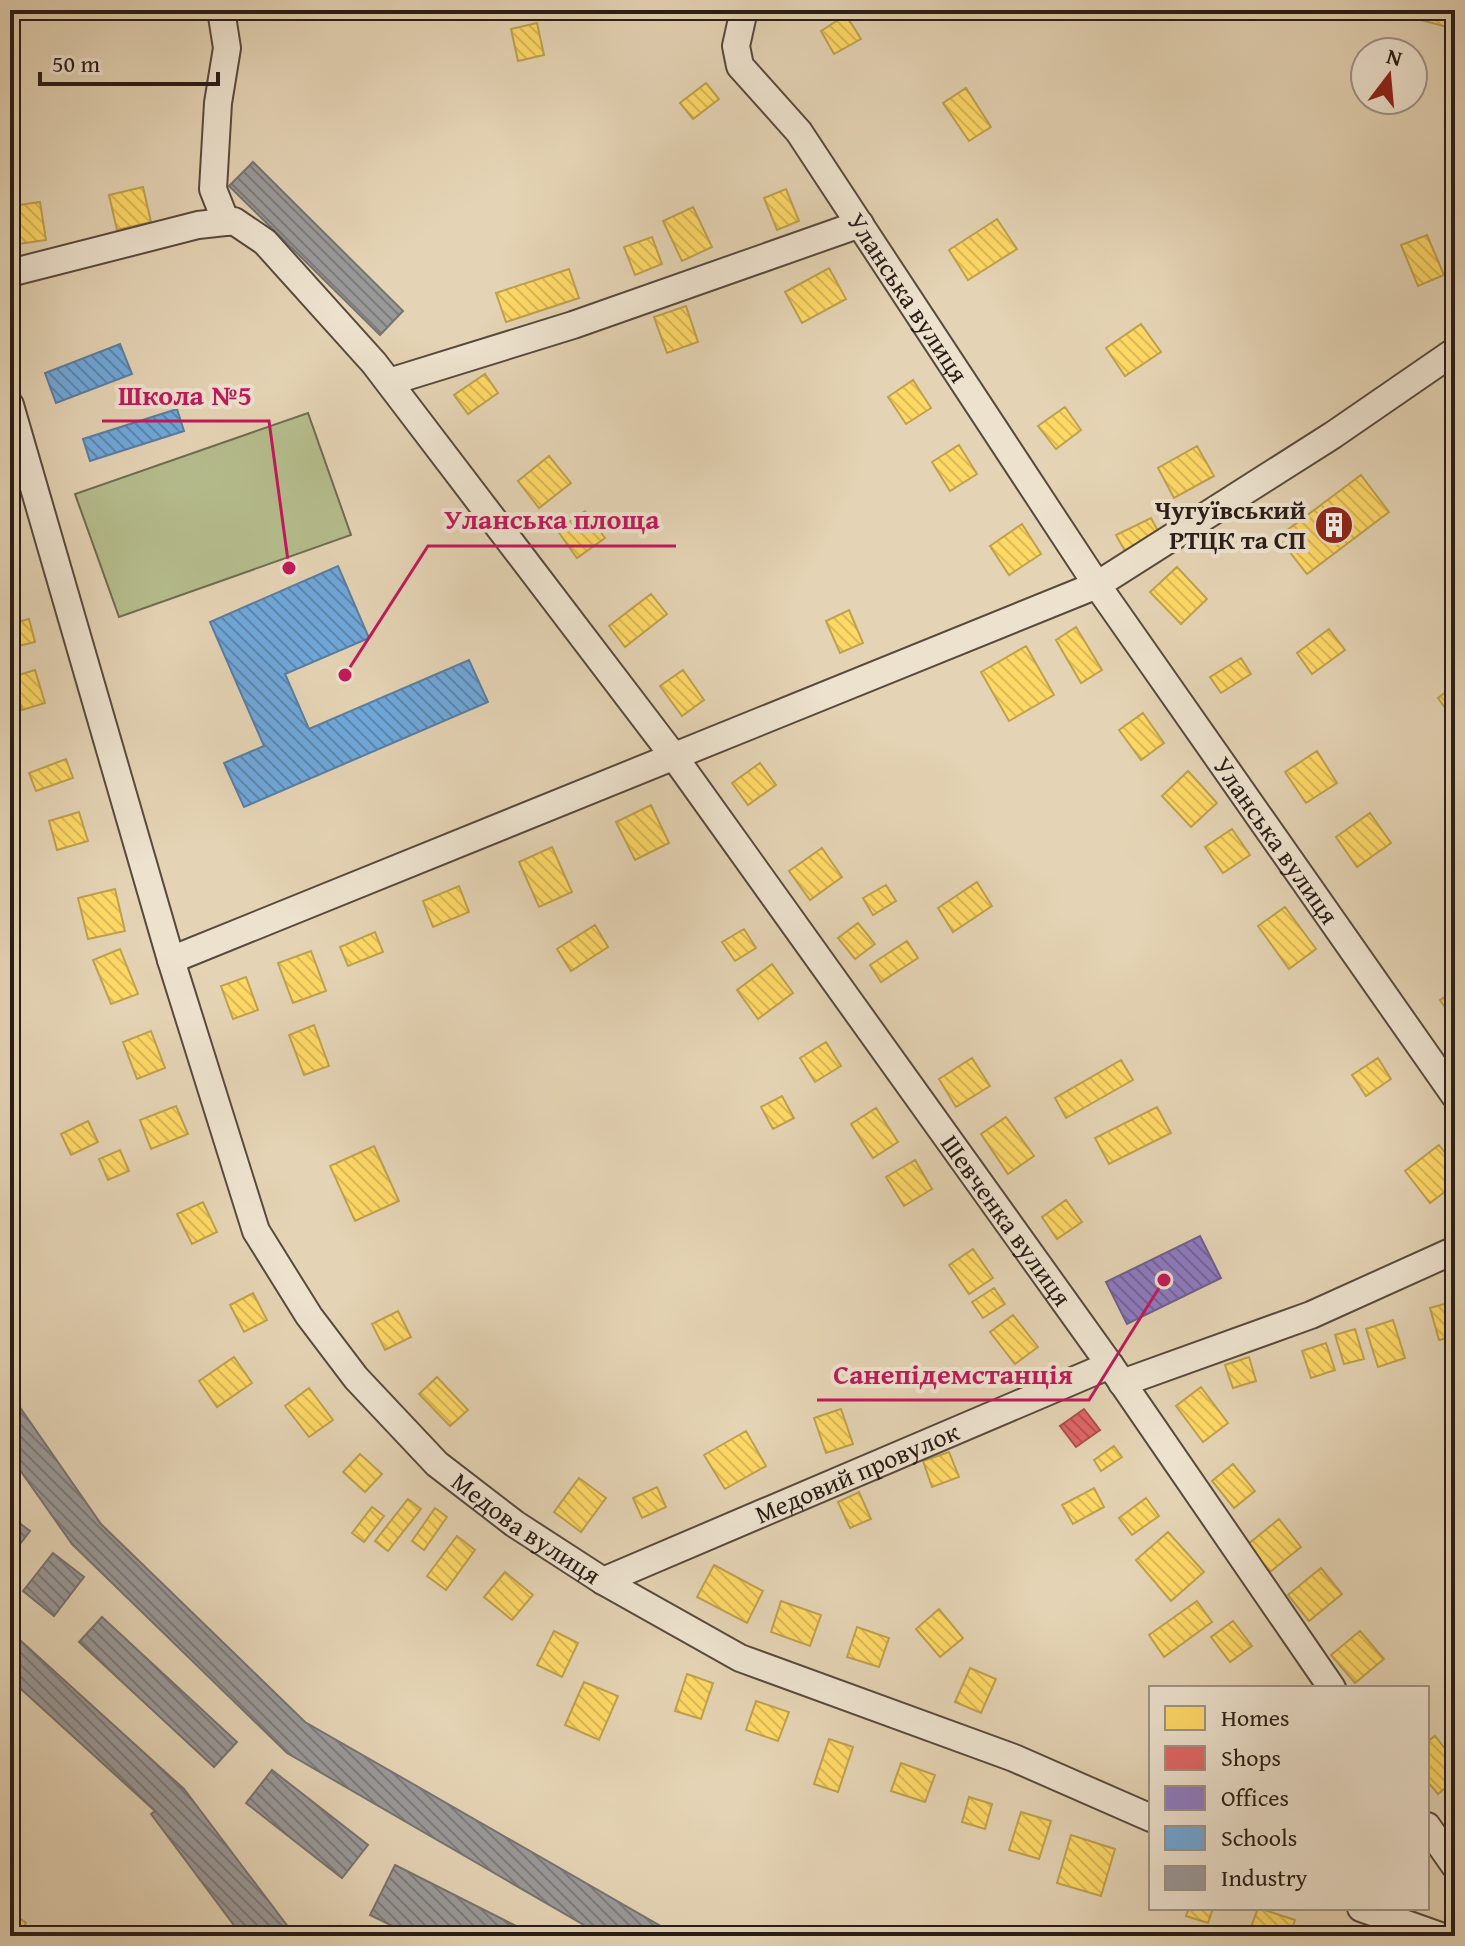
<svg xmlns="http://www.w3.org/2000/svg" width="1465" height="1946" font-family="'Gentium Book Plus',serif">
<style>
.garden{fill:#b5bc8c;stroke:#6f6c52;stroke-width:2}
.homes{fill:url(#homes-back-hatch);stroke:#bfa14e;stroke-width:2}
.shops{fill:url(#shops-back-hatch);stroke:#a9504e;stroke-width:2}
.offices{fill:url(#offices-back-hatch);stroke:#70608f;stroke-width:2}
.schools{fill:url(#schools-back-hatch);stroke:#5a7ea1;stroke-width:2}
.industry{fill:url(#industry-back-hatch);stroke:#777472;stroke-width:2}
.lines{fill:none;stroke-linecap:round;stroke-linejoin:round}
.minor-casing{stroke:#584a3e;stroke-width:30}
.minor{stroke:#ede2ce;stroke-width:26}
.labels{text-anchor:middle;stroke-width:8;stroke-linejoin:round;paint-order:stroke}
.street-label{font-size:26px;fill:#291d17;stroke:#ede2ce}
.poi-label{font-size:26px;font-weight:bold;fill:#291d17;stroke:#ede2ce;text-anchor:end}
.leader{fill:none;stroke:#c2185b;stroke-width:3}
.callout-dot{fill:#c2185b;stroke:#ede2ce;stroke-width:3}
.callout-label{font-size:28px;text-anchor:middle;font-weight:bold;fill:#c2185b;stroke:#ede2ce;stroke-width:8;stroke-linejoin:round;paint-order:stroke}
</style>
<defs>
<pattern id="homes-back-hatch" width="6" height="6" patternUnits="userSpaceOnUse" patternTransform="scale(2)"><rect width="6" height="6" fill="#ffd966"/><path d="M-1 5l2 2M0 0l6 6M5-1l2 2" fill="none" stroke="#dbba58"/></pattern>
<pattern id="shops-back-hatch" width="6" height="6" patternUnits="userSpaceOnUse" patternTransform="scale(2)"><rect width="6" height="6" fill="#e06666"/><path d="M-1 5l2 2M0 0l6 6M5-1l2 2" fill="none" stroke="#b65353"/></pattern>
<pattern id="offices-back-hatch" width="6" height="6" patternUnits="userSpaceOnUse" patternTransform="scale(2)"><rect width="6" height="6" fill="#8e7cc3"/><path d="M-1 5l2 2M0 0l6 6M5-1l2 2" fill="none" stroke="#74659d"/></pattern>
<pattern id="schools-back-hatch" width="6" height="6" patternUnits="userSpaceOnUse" patternTransform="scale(2)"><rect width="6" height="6" fill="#6fa8dc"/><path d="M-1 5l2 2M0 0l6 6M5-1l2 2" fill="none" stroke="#5b88b1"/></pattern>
<pattern id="industry-back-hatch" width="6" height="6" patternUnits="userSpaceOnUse" patternTransform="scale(2)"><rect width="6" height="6" fill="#999"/><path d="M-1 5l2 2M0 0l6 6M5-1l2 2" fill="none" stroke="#7d7c7c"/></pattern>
</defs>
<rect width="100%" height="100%" fill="#e4d3b4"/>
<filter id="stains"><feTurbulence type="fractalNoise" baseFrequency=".0025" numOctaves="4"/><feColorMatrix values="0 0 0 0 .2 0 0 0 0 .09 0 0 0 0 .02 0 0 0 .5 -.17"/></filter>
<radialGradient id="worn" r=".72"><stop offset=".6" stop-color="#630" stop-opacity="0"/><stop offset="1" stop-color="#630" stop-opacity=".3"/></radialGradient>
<path class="garden" d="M308,413L351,535L119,617L75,494Z"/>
<path class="homes" d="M1391,10H1455V29L1390,12Z
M846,15L861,39L834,54L821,31Z
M537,23L544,55L518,61L511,29Z
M706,83L719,99L693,119L680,103Z
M966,88L991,127L969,141L943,103Z
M143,187L151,222L117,230L109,195Z
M786,189L799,221L777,230L764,198Z
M40,202L46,240L18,244L12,206Z
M693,207L712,247L682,261L663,221Z
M997,219L1017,249L968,280L949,250Z
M1427,235L1444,275L1418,286L1401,245Z
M652,237L662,264L635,275L624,247Z
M829,268L846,299L802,323L785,292Z
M569,269L579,298L506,322L496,293Z
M686,306L698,342L667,353L654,317Z
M1141,324L1161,352L1125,376L1106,348Z
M485,374L498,393L468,414L454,395Z
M913,380L931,408L906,424L888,397Z
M1065,407L1081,430L1056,449L1038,426Z
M959,445L977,474L950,491L932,462Z
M1197,446L1214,476L1174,498L1158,468Z
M549,456L571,483L539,508L518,481Z
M1361,475L1389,512L1307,574L1278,537Z
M585,511L605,538L577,558L557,530Z
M1151,518L1160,535L1126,553L1116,535Z
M1022,524L1041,554L1009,575L990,546Z
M1177,567L1207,599L1181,624L1150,592Z
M651,594L667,614L625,647L609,626Z
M849,610L863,643L840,653L826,621Z
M29,619L35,642L10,648V624Z
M1076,627L1102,670L1081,683L1056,640Z
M1329,629L1345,650L1312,674L1297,653Z
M1026,646L1054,695L1009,721L981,672Z
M1241,658L1251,674L1221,693L1210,677Z
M35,670L45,703L22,710L12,677Z
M683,670L704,700L682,716L660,686Z
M1455,685V722L1438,698Z
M1143,713L1164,743L1141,760L1119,730Z
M1317,751L1337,783L1306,803L1285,772Z
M66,759L73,778L36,791L29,773Z
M760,763L776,785L748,805L732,783Z
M1188,771L1217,803L1191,827L1162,796Z
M651,805L669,843L635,860L616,822Z
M79,812L88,841L57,850L49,821Z
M1370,813L1391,843L1357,867L1336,837Z
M1232,829L1250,855L1223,873L1205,847Z
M552,847L572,892L539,907L519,862Z
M822,848L842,877L810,900L789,871Z
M977,882L992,906L953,932L938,908Z
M886,885L896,901L873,915L863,898Z
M459,886L469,912L433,927L423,901Z
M115,889L125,931L88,939L78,898Z
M1285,907L1316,949L1289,969L1258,926Z
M858,923L875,944L855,959L838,938Z
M595,925L608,947L571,971L557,949Z
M744,929L756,948L735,961L722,942Z
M375,932L383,952L348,966L340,947Z
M907,941L918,958L881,982L870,965Z
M120,949L138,994L111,1004L93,960Z
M311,951L326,991L293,1003L278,963Z
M772,964L793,993L758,1019L737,990Z
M246,977L258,1010L233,1019L221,986Z
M1455,990V1021L1440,1000Z
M314,1025L329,1066L304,1075L289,1035Z
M151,1031L165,1068L137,1079L123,1042Z
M826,1042L841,1066L815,1082L800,1058Z
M972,1058L990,1086L956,1107L939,1079Z
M1378,1058L1391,1079L1366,1096L1352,1075Z
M1121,1060L1133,1080L1066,1118L1055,1098Z
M782,1096L794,1118L773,1129L761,1107Z
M176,1106L188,1134L151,1149L140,1120Z
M1157,1107L1171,1133L1109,1164L1095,1138Z
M876,1108L898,1142L873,1158L851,1124Z
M1006,1117L1034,1156L1008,1174L981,1134Z
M88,1121L98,1142L71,1155L61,1134Z
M1439,1145L1455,1166V1184L1430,1203L1405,1171Z
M374,1146L399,1201L355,1221L330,1166Z
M120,1150L129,1171L108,1180L99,1159Z
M915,1160L932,1189L904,1206L886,1177Z
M1066,1200L1082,1222L1057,1239L1042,1217Z
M203,1202L217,1232L192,1244L177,1214Z
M973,1249L993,1278L969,1294L949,1265Z
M994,1288L1005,1304L983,1318L972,1302Z
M253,1293L267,1320L244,1332L230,1305Z
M1455,1301V1336L1439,1340L1430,1308Z
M398,1311L411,1337L385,1350L372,1324Z
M1013,1315L1038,1347L1015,1364L990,1332Z
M1393,1320L1405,1358L1378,1367L1366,1329Z
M1355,1329L1364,1359L1344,1364L1335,1335Z
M1326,1343L1335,1370L1311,1378L1302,1351Z
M234,1357L252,1383L217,1407L199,1381Z
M1249,1357L1256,1381L1233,1388L1225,1365Z
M437,1377L468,1410L450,1426L419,1394Z
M1201,1387L1228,1423L1203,1442L1176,1406Z
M309,1388L333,1420L309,1437L285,1406Z
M841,1409L853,1444L826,1453L814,1418Z
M746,1431L766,1466L725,1489L704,1455Z
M1114,1446L1122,1457L1101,1471L1094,1460Z
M949,1452L959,1477L932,1487L923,1461Z
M360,1454L382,1474L365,1492L343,1472Z
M1233,1464L1255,1491L1234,1508L1212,1481Z
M579,1478L606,1498L581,1532L554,1512Z
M657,1487L666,1507L642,1518L633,1498Z
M1094,1488L1104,1507L1073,1524L1062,1505Z
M859,1492L871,1519L850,1528L838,1502Z
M1146,1498L1159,1516L1132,1535L1119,1518Z
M408,1499L421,1509L388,1551L375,1541Z
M372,1507L384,1516L364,1542L352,1533Z
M435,1508L447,1517L424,1550L412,1541Z
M1279,1519L1301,1547L1270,1572L1247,1545Z
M1168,1532L1204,1572L1171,1601L1136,1560Z
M457,1536L475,1550L446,1590L427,1576Z
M714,1565L763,1591L747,1623L697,1597Z
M1321,1568L1342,1594L1309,1621L1288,1595Z
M505,1572L533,1595L512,1620L484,1597Z
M781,1601L821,1615L810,1646L771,1632Z
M1197,1601L1212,1622L1164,1657L1149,1635Z
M939,1609L963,1638L940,1657L916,1629Z
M1233,1621L1252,1646L1230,1662L1211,1637Z
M857,1627L889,1638L879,1667L847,1657Z
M554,1631L578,1643L562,1677L537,1665Z
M1360,1631L1384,1659L1355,1683L1331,1655Z
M970,1668L996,1679L981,1713L955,1702Z
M687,1674L713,1683L701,1719L675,1711Z
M584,1682L618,1696L599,1740L565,1725Z
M756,1701L789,1712L778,1741L746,1730Z
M1435,1736L1455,1761V1780L1438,1794L1427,1781V1742Z
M829,1739L853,1747L838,1792L814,1784Z
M901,1763L935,1775L925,1802L891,1791Z
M969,1797L992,1804L985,1829L962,1822Z
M1021,1812L1051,1821L1039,1859L1009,1850Z
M1071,1835L1115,1849L1101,1896L1057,1883Z
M1189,1908H1213L1208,1923L1186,1916Z
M1258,1908L1295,1920L1289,1936H1266L1250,1930Z
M10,1911L26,1923L16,1936H10Z"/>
<path class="shops" d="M1084,1409L1100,1430L1076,1447L1060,1426Z"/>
<path class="offices" d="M1200,1236L1221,1278L1127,1324L1106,1282Z"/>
<path class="schools" d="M120,344L132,374L56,403L45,373Z
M177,409L184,431L90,461L83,439Z
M338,566L369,638L285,674L309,729L469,660L488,702L244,807L224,763L264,746L210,622Z"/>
<path class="industry" d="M253,162L403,311L380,335L229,186Z
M10,1393L101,1524L305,1722L678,1936H603L287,1753L72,1544L10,1456Z
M10,1516L30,1531L10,1557Z
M53,1553L84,1577L54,1616L23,1591Z
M102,1617L237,1742L214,1767L79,1642Z
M10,1631L184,1789L295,1936H242L151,1814L155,1811L10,1679Z
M272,1770L368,1845L342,1878L246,1803Z
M395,1865L536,1936H413L370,1915Z
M340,1926L359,1936H336Z"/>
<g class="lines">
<defs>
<g id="minor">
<path d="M221,10L227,48L218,103L213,189L226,222"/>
<path id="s1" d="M744,10L736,46L740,66L799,132L1097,585L1455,1096"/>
<path id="s2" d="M10,273L198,225L234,221L265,242L374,363L675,758L1110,1365L1332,1688"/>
<path d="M389,382L573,325L860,224"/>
<path id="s3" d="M10,405L171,960L256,1231L309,1316L356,1378L437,1464L515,1524L603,1581L740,1658L1014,1758L1151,1818"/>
<path d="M171,960L1097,585L1333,435L1455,351"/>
<path d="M1122,1383L1311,1315L1455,1250"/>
<path id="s4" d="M603,1581L1110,1365"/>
<path d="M1427,1826L1455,1866"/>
<path d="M1361,1908L1440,1936"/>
</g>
</defs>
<use href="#minor" class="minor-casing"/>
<use href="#minor" class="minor"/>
</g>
<defs>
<symbol id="building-disc" viewBox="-11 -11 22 22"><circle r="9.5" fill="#8f2418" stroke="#ede2ce"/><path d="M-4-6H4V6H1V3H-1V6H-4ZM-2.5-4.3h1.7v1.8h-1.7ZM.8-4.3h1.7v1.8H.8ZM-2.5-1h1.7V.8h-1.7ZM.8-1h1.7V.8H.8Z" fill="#fff"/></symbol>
</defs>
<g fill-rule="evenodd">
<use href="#building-disc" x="1312" y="503" width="44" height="44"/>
</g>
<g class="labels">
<g class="street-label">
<text dy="9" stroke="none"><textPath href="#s1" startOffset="344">Уланська вулиця</textPath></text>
<text dy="9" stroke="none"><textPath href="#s1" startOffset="1000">Уланська вулиця</textPath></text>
<text dy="9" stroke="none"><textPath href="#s2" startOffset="1496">Шевченка вулиця</textPath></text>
<text dy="9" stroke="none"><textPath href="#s4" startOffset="276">Медовий провулок</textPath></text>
<text dy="9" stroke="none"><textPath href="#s3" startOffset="1268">Медова вулиця</textPath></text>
</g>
<g class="poi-label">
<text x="1306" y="519">Чугуївський<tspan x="1306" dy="30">РТЦК та СП</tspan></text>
</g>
</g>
<path class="leader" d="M289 568L269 421H102M345 675L428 546H676M1164 1280L1089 1400H817"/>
<g class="callout-dot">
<circle cx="289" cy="568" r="8"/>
<circle cx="345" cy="675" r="8"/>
<circle cx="1164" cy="1280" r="8"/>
</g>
<g class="callout-label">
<text x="185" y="405">Школа №5</text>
<text x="552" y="529">Уланська площа</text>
<text x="953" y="1384">Санепідемстанція</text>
</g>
<rect width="1465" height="1946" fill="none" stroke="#e4d3b4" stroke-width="40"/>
<rect x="12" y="12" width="1441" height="1922" fill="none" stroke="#291d17" stroke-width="4"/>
<rect x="20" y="20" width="1425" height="1906" fill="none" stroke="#291d17" stroke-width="2"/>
<rect x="1149" y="1686" width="280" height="224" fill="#ede2ce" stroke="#9f9385" stroke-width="2"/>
<rect x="1165" y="1706" width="40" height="24" fill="#ffd966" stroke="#9f9385" stroke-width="2"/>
<text x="1221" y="1726" font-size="24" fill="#291d17">Homes</text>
<rect x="1165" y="1746" width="40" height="24" fill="#e06666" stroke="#9f9385" stroke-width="2"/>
<text x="1221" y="1766" font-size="24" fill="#291d17">Shops</text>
<rect x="1165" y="1786" width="40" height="24" fill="#8e7cc3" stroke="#9f9385" stroke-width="2"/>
<text x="1221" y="1806" font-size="24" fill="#291d17">Offices</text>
<rect x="1165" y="1826" width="40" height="24" fill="#6fa8dc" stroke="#9f9385" stroke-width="2"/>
<text x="1221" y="1846" font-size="24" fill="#291d17">Schools</text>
<rect x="1165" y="1866" width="40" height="24" fill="#999999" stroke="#9f9385" stroke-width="2"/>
<text x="1221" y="1886" font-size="24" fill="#291d17">Industry</text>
<g transform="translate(1389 76) rotate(16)"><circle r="38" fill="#ede2ce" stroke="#9f9385" stroke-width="2"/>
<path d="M0-6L14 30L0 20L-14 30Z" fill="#8f2418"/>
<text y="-12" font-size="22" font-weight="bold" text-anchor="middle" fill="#291d17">N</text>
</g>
<path d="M40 72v12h178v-12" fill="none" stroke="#291d17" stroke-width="4"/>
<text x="52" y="72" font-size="24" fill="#291d17" stroke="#ede2ce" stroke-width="6" paint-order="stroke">50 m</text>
<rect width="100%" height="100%" filter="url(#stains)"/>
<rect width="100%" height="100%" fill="url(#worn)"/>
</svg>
